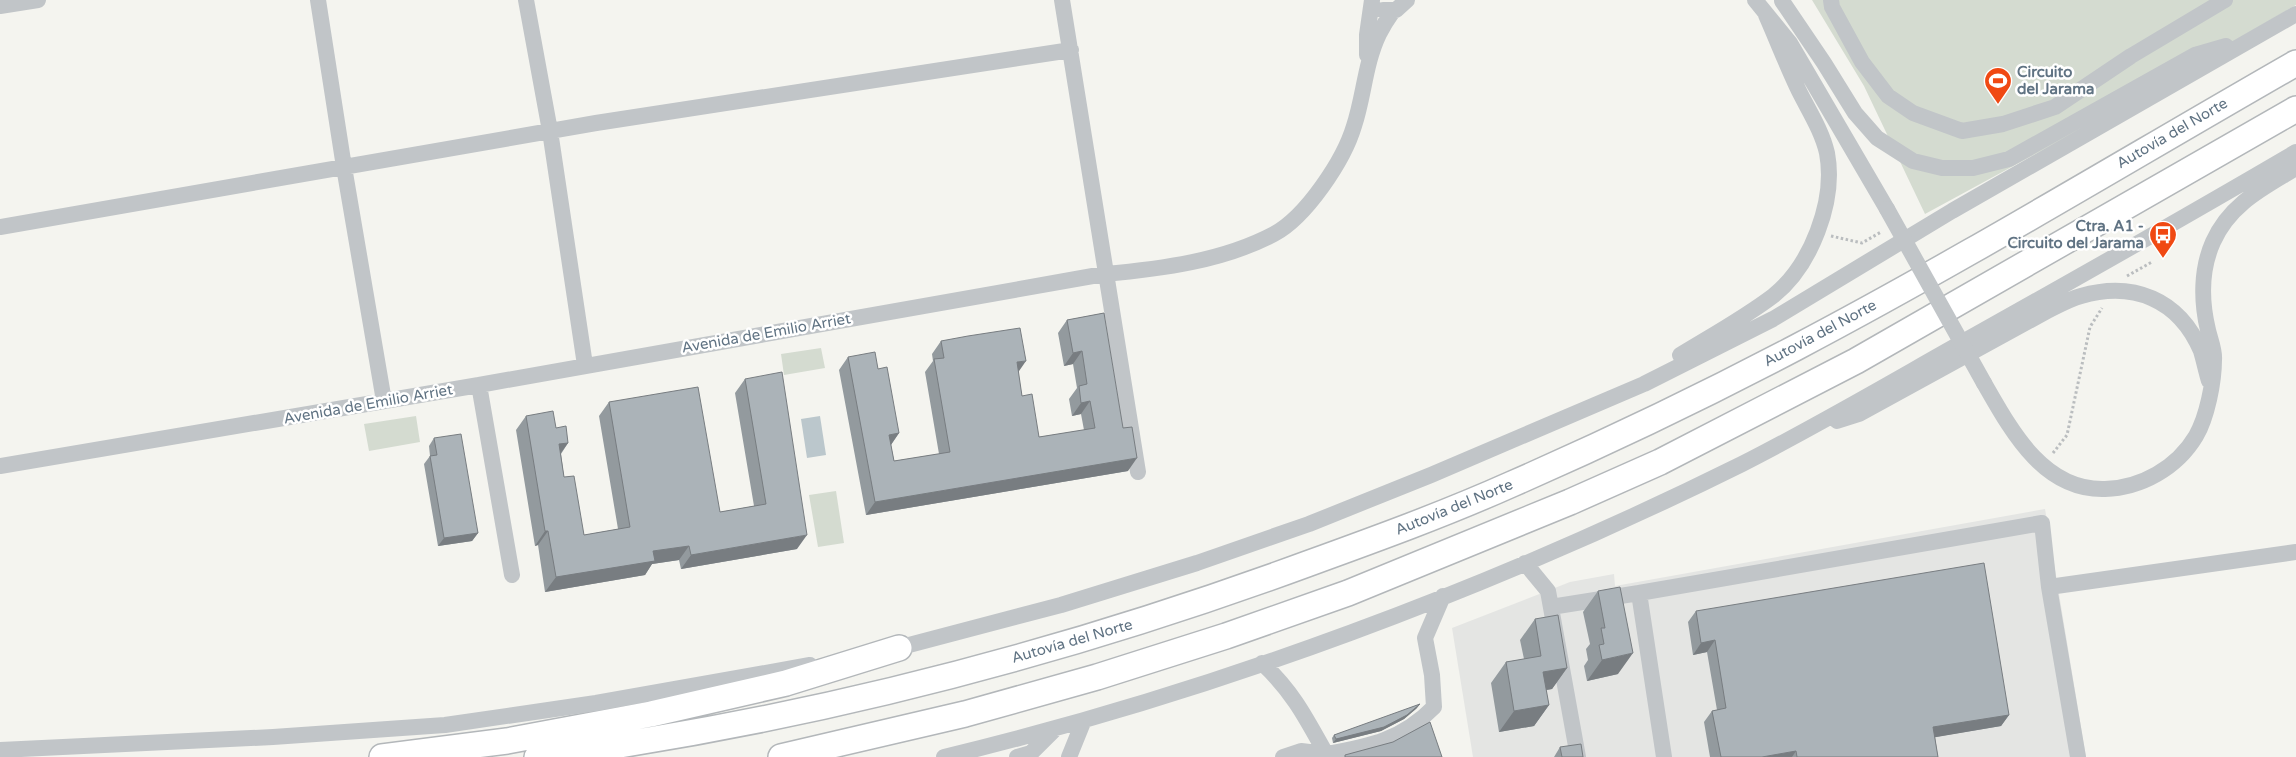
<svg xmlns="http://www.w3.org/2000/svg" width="2296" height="757" font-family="'Varela Round',sans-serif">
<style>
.built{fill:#e4e5e3}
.green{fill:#d4dbd0}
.water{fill:#bbc7cc}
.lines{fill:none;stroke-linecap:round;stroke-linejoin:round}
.highway-casing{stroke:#b3b7ba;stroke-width:28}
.path{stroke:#babdbf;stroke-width:3;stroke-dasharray:2.5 2.5;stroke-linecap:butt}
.minor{stroke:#c1c5c8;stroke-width:16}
.highway{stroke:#fff;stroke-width:25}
.minor-bridge{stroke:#c1c5c8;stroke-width:16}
.wall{fill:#939a9e}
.shaded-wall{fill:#787d81}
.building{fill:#abb3b8;stroke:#787d81}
.labels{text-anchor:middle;stroke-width:5;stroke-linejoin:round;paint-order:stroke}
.poi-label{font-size:15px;font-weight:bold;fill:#607383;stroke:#fff;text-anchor:start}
.street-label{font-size:15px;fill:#607383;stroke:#fff}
</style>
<rect width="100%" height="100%" fill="#f4f4ef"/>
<path class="built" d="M2045,509L2086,757H1473L1452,628L1570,582L1614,574L1615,586Z"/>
<path class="green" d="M1812,0H2296V5L2089,125L1925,214L1864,86Z
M821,348L825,368L784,375L781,354Z
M416,416L420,442L369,451L364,424Z
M836,491L844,543L818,547L809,495Z"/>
<path class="water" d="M820,416L826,455L807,458L801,419Z"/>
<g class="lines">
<defs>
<path id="highway" d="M382,757L507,741L651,714L786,683L899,648
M537,757C800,722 1059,655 1307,564C1376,539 1445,514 1512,484C1608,442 1704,396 1797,347C1966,258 2130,158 2296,63
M781,757L965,714L1097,677L1226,636L1348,593L1570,502L1660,462L1856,361L2296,109"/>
</defs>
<use href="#highway" class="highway-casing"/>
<path class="path" d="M1831,236L1862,243L1881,232
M2127,276L2152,262
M2053,453L2067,435L2090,327L2102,308"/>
<path class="minor" d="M318,0L344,167L384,401
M526,0L550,131L585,365
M1062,0L1138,472
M1755,0L1790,43L1887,209
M1831,0L1832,7L1862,62L1888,96L1913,113L1962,131L2003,124L2055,107L2131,56L2225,0
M1782,1L1824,63L1855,113L1877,138L1913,161L1942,168H1973L2009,159L2195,55L2226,46
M0,6L38,0
M1383,10H1396L1407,0
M1367,55V35L1372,0
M0,227L596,123L1071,50
M1680,355C1711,336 1744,318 1773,296C1811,266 1836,201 1827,153C1822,131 1809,111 1799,91C1787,66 1777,40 1766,15
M1984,383C2011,430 2043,491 2105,489C2141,488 2177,468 2196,436C2207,417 2214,382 2214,360C2215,350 2210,339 2208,330C2201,301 2201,269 2213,242C2230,204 2263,188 2296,168
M479,385L512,575
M1837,421L1859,414L2049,310C2059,305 2070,299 2081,296C2133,281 2179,299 2201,351C2204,361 2206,371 2209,381
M0,466L479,385L1104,274C1161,269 1223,261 1274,234C1306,217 1344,160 1354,126C1364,96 1365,63 1379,34C1383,26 1388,18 1393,11
M1525,563L1548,591L1578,757
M2049,587L2296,552
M1551,607L1639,593
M890,650L1061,605L1197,563L1309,524L1431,475L1644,384L1773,319L1952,211L2296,14
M1262,663C1293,692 1306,718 1326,754C1370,746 1402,740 1434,707L1432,675L1425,638L1443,596
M0,750L273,737L445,725L596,703L810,665
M944,757C1215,692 1492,588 1742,464C1811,429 1878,390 1945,352C2063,286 2180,220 2296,152
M1017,757L1031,753L1056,728
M1069,757L1084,720
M1283,757L1301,751L1326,754
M1664,757L1639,593L2042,523L2049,587L2078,757"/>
<use href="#highway" class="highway"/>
<path class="minor-bridge" d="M1887,209L1984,383"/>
</g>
<path class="wall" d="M1104,313L1128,471L866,515L839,370L848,357L899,433L891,445L894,461L939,454L925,372L933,361L932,354L941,341L1018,372L1022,396L1039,437L1084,430L1081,414L1072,416L1069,399L1077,388L1073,364L1064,366L1058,333L1067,320Z
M745,379L797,549L681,569L679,560L652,564L645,575L545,592L538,545L535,546L516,430L526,416L556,428L568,443L561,454L564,477L584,535L618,529L599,416L609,402L720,512L754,506L735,393Z
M434,438L478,533L472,541L438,546L424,464L430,456L429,446Z
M1598,591L1618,674L1587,681L1584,666L1588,660L1586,649L1590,644L1583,612Z
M1696,611L2009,715L2001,726L1935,737L1938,757H1710L1704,722L1712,711L1717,710L1707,652L1693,655L1688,622Z
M1535,619L1567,668L1552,689L1546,690L1549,705L1534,726L1499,732L1491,683L1506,662L1524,659L1520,640Z
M1417,708L1404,719L1381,731L1333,743L1332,738L1334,735Z
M1560,747L1583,757H1554Z"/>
<path class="shaded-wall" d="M1082,351L1073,364L1064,366L1073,353Z
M1026,361L1017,374V362Z
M1090,401L1081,414L1072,416L1081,403Z
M899,433L890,446L889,435Z
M568,443L558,457L559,444Z
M1137,458L1128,471L866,515L875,502Z
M545,531H548L538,545L535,546Z
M478,533L472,541L438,546L444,538Z
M807,535L797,549L681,569L691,555Z
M689,546L679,560L652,564L645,575L545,592L556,577L653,551Z
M1715,640L1707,652L1693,655L1701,643Z
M1633,653L1618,674L1587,681L1602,660Z
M1567,668L1552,689L1529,693L1543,672Z
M1420,704L1417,708L1404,719L1381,731L1333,743L1336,739Z
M1549,705L1534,726L1499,732L1514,711Z
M2009,715L2001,726L1925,739L1933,727Z
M1796,751L1792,757H1762Z"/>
<path class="building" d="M1104,313L1123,428L1132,427L1137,458L875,502L848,357L875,352L878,369L887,367L899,433L889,435L894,461L950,452L934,359L944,358L941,341L968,336L1020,328L1026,361L1017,362L1022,396L1032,394L1039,437L1095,428L1090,401L1081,403L1079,386L1087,384L1082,351L1073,353L1067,320Z
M782,372L807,535L691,555L689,546L653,551L655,561L556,577L548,531H545L526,416L553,411L556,428L566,426L568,443L559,444L564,477L574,476L584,535L630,527L609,402L698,387L720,512L766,504L745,379Z
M461,434L478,533L444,538L430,456L437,455L434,438Z
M1984,563L2009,715L1933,727L1938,757H1797L1796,751L1762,757H1721L1712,711L1726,708L1715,640L1701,643L1696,611Z
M1620,587L1633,653L1602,660L1599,645L1604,644L1601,628H1605L1598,591Z
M1558,615L1567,668L1543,672L1549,705L1514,711L1506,662L1541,656L1535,619Z
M1420,704L1407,715L1384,727L1336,739L1334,735Z
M1430,722L1442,757H1345V755L1393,742Z
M1581,744L1583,757H1562L1560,747Z"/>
<defs>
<symbol id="stadium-pin" viewBox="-11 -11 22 30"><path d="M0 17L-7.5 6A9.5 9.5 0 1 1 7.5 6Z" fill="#f04913" stroke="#fff"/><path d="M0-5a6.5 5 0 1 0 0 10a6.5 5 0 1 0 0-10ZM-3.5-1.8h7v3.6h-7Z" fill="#fff"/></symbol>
<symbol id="bus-pin" viewBox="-11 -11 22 30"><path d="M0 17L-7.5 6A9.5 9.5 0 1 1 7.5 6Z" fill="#f04913" stroke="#fff"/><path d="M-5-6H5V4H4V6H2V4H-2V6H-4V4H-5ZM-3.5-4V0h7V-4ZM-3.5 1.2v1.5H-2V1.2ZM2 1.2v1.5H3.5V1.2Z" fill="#fff"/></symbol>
</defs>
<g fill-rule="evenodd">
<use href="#stadium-pin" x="1982" y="65" width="32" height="43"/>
<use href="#bus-pin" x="2147" y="219" width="32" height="43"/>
</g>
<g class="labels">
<g class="poi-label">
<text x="2017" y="77">Circuito<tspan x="2017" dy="17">del Jarama</tspan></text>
<text x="2144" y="231" text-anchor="end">Ctra. A1 -<tspan x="2144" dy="17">Circuito del Jarama</tspan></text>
</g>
<g class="street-label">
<text transform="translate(2172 133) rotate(-30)" y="5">Autovía del Norte</text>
<text transform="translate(766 333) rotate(-10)" y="5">Avenida de Emilio Arriet</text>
<text transform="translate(1820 333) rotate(-28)" y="5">Autovía del Norte</text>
<text transform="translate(368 404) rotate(-10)" y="5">Avenida de Emilio Arriet</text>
<text transform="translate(1454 507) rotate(-22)" y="5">Autovía del Norte</text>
<text transform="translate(1072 641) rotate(-16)" y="5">Autovía del Norte</text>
</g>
</g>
</svg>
